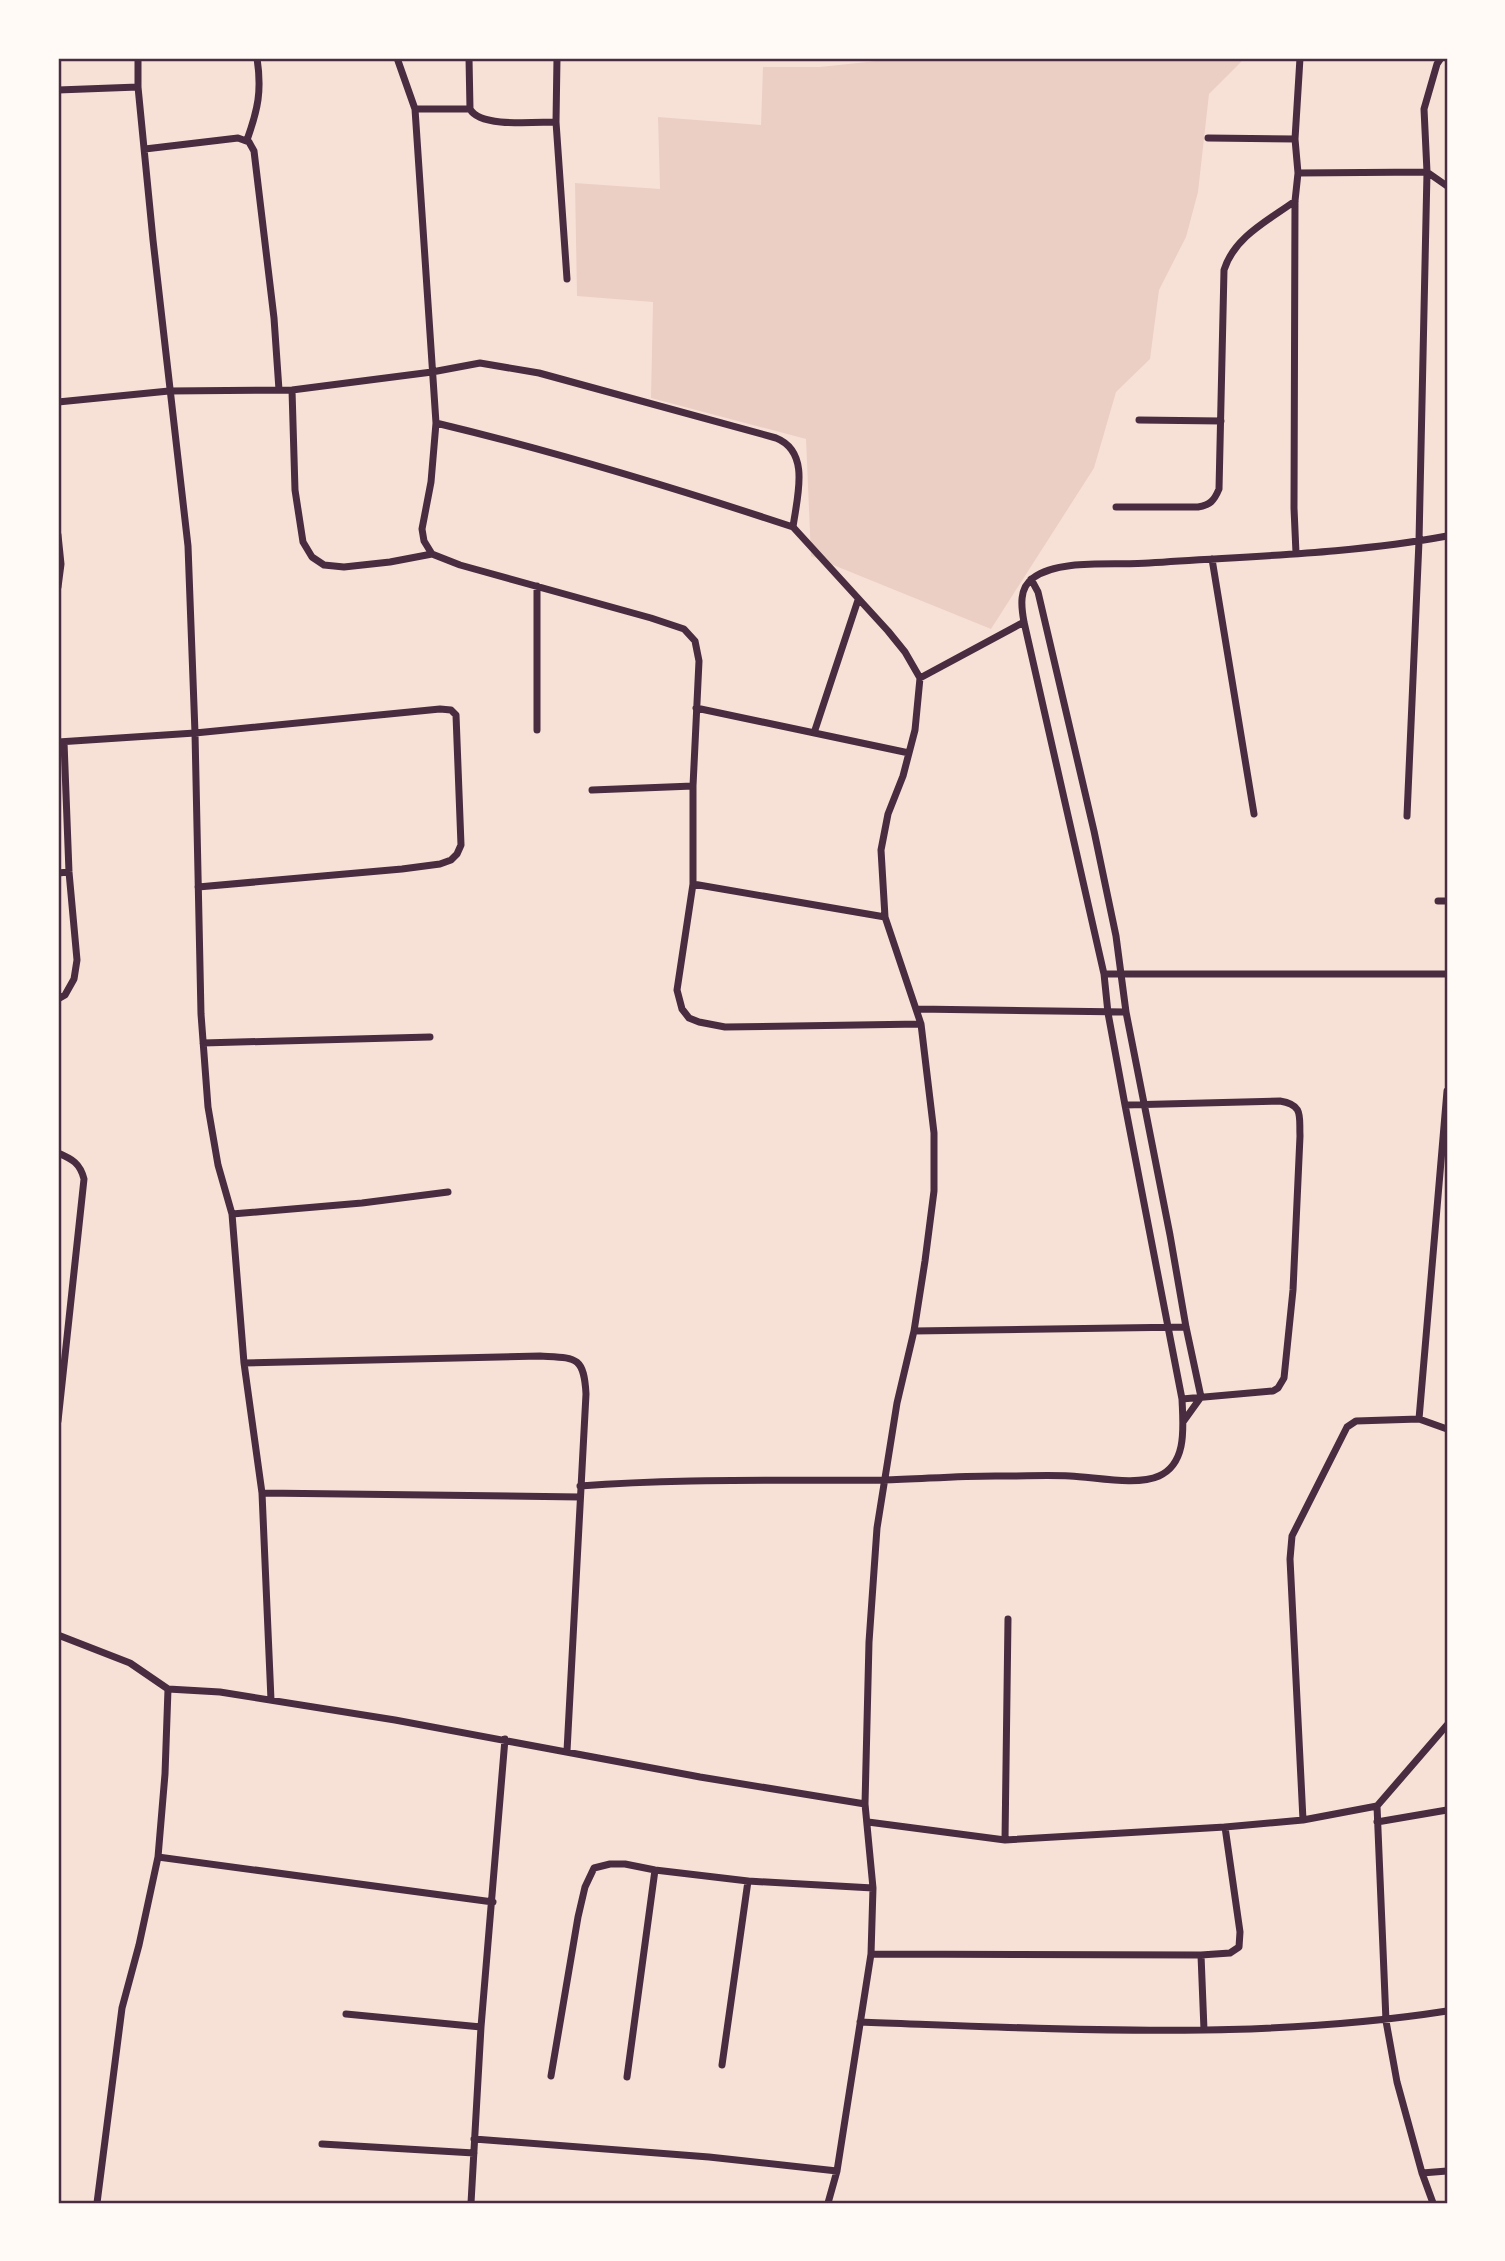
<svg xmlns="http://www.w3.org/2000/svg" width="1505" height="2261" font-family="Jost,sans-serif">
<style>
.green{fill:#ebcfc5}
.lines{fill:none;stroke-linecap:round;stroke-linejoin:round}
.minor{stroke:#4a2c40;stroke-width:7}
.neatline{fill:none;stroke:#4a2c40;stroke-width:2.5}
</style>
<rect width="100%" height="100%" fill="#f7e1d7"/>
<path class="green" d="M904,58H1245L1209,94L1198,192L1186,237L1159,290L1150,359L1116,392L1094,468L991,629L811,556L806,439L651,398L653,302L577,296L575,183L660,189L658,117L761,125L763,67H820Z"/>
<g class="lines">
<path class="minor" d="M138,58V87L153,240L188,546L195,733L201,1014L208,1107L218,1165L232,1214L244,1363L262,1493L271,1700
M397,58L415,109
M469,58L470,109C480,128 536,122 556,122
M557,58L556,122L567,279
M58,90L138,87
M470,109H415L436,423L431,482L422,529L424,541L432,554L460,565L651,618L684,629L695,641L699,661L693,786V884L677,990L682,1009L689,1018L699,1022L725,1027L921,1024
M1208,138L1295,139
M247,140C258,109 262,91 257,58
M145,149L238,138L249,142L254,151L274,318L279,390
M1298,173L1427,172L1447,186
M292,390L295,490L303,542L312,557L324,565L344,567L390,562L432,554
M58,402L169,391L292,390L432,372L480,363L539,373L776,438C811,452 797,497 793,527L888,631L905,652L920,678L915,730L903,776L888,814L881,850L885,917L921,1024L934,1133V1191L925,1261L914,1331L897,1403L877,1528L869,1642L865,1804L873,1888L871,1954L837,2171L828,2203
M1139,420L1221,421
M436,423C557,452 675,488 793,527
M1116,507H1198C1210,505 1214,501 1219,489L1224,270C1234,237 1269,220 1295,201
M58,535L61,564L58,587
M1296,553L1294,508L1295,201L1298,173L1295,139L1300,58
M1212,559L1254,814
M1031,579L1038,592L1094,831L1116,936L1126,1012L1170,1235L1186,1327L1201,1397L1183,1422
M537,586V730
M920,678L1024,622
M696,708L909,753
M814,733L858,600
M58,742L195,733L440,709L451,710L456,715L461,845L457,854L451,860L440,864L402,869L198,887
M592,790L693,786
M1407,816L1419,541L1427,172L1424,109L1437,64L1441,58
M58,873L69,872
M693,884L885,917
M1438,901H1447
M1104,974H1447
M58,999L65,995L74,979L77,960L69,872L64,742
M917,1009L1126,1012
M203,1043L430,1037
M1447,1091L1419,1419L1447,1429
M1125,1105L1280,1101C1304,1105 1299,1116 1300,1136L1293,1290L1284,1378L1278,1388L1273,1391L1182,1399
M58,1153C72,1159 80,1163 84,1179L58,1421
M232,1214L362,1203L448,1192
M914,1331L1186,1327
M244,1363L540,1356C575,1358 584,1355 586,1394L567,1751
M580,1486C681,1478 782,1481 883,1480C924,1479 965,1475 1006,1476C1027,1476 1048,1475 1070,1476C1095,1477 1137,1486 1159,1476C1188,1463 1183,1425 1182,1399L1125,1105L1108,1013L1104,974L1024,622C1021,606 1019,588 1033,578C1060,558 1117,566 1149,563C1247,556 1351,554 1447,536
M262,1493L580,1497
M58,1635L130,1663L168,1689L220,1692L395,1720L700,1777L865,1804
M1377,1806L1386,2021L1397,2082L1422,2173L1433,2203
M1303,1820L1290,1559L1292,1536L1347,1427L1356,1421L1419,1419
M868,1822L1005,1840L1225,1827L1303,1820L1377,1806L1447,1725
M1377,1822L1447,1810
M1005,1840L1008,1619
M158,1857L493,1902
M871,1954L1201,1955L1230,1953L1239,1947L1240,1932L1225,1827
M1201,1955L1204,2030
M346,2014L481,2027
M860,2022C1054,2029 1255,2041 1447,2011
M722,2065L748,1881
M551,2076L578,1917L585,1887L594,1868L610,1864H625L655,1870L748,1881L873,1888
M627,2077L655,1870
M474,2139L709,2157L837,2171
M322,2144L474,2153
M1422,2173L1447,2171
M97,2203L122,2008L139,1945L158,1857L165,1774L168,1689
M471,2203L481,2027L505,1739"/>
</g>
<rect width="1505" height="2261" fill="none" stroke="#fffaf5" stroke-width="119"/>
<rect x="60" y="60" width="1386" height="2142" class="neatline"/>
</svg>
